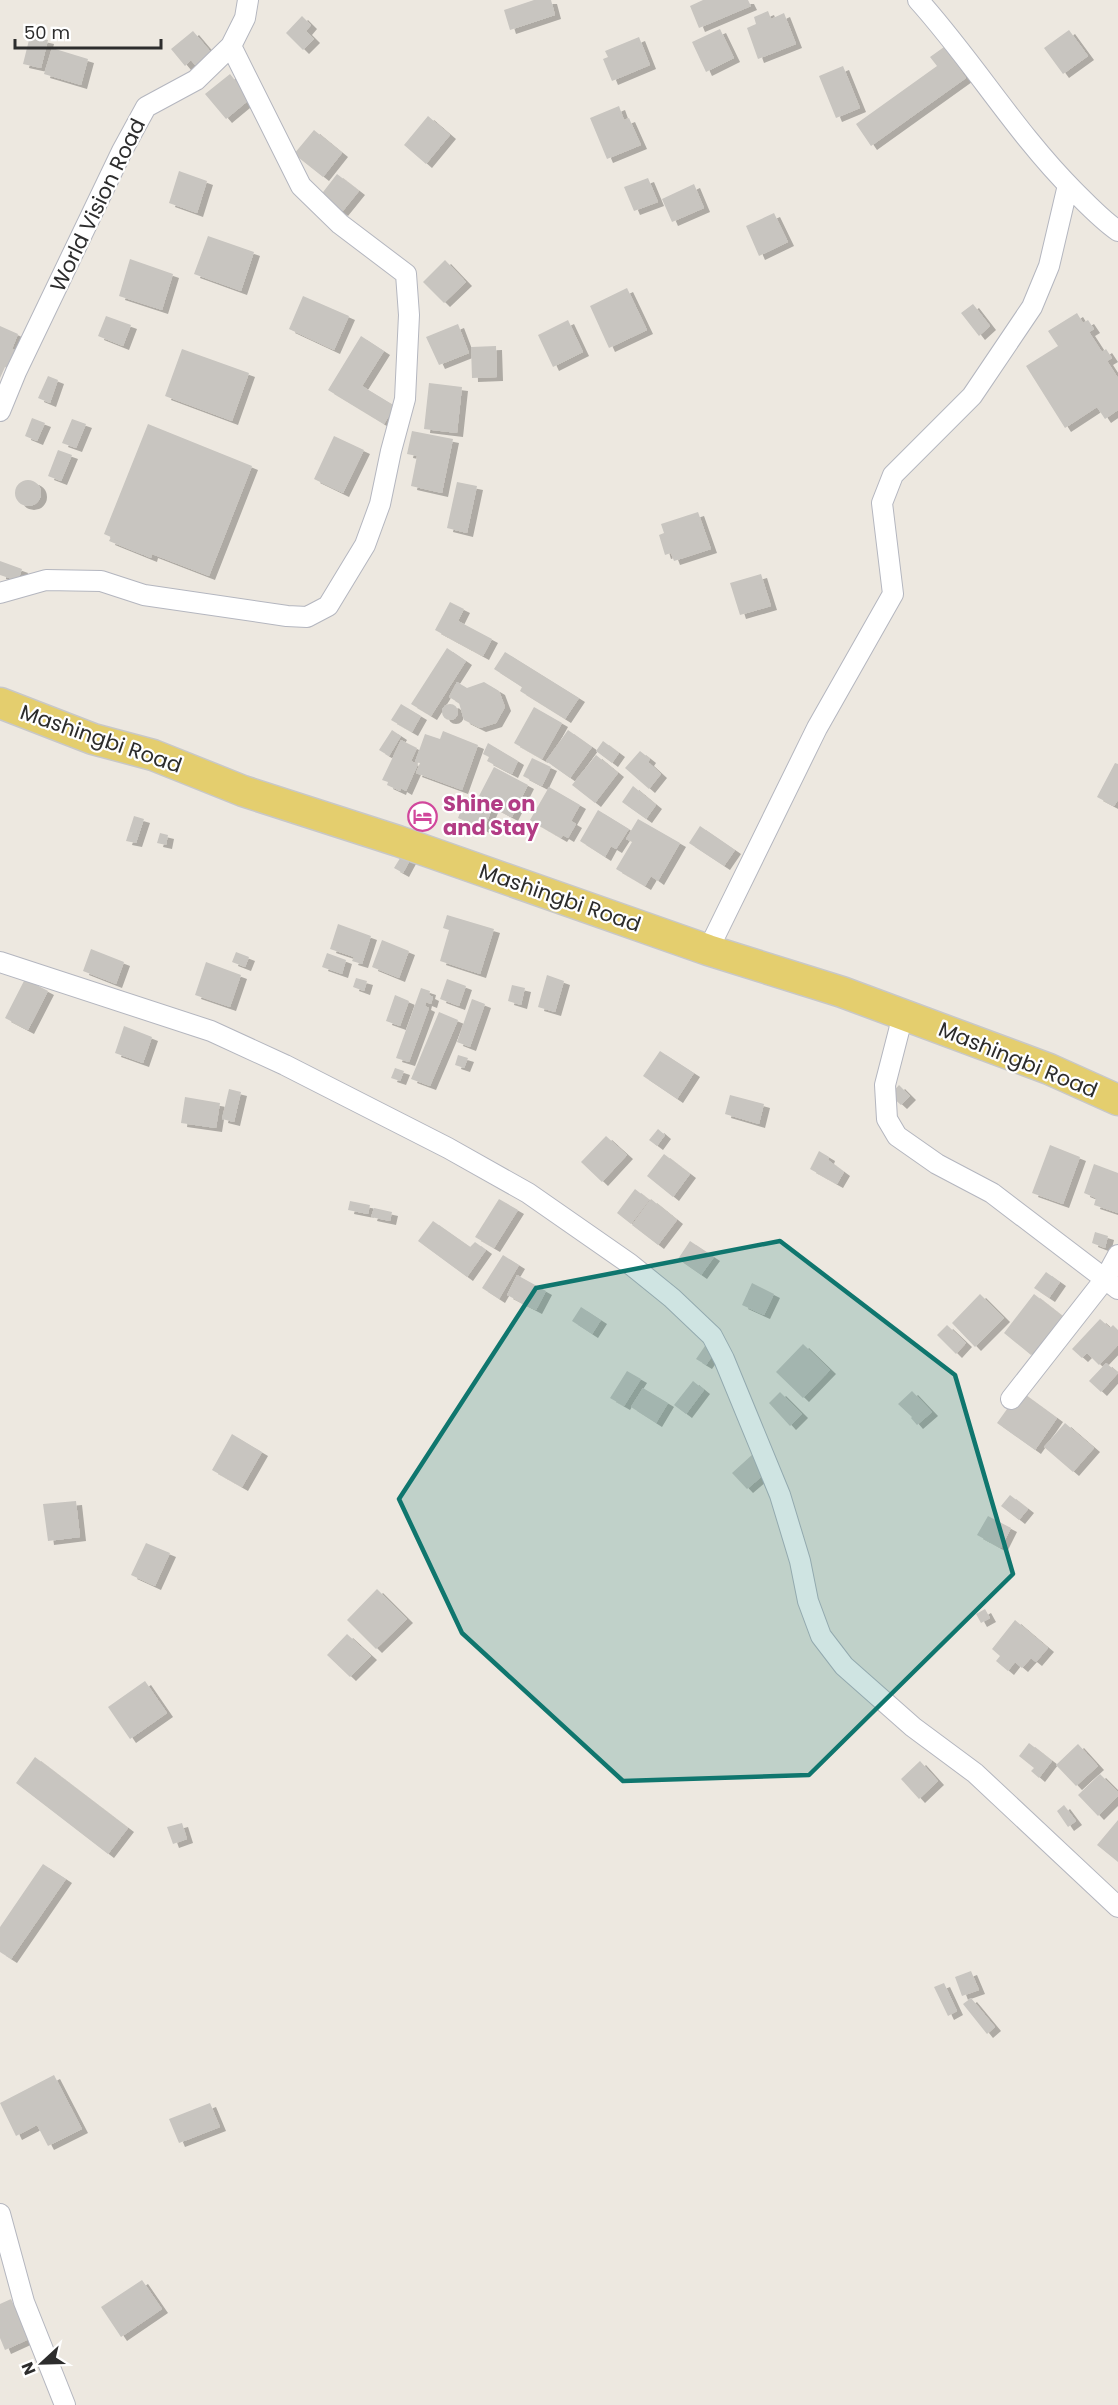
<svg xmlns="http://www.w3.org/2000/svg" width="1118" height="2405" font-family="Poppins,sans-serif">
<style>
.building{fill:#c8c5c0;filter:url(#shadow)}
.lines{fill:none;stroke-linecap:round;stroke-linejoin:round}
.minor-casing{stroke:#b4b6bf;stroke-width:22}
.primary-casing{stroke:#c8c8c8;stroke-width:33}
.minor{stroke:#fff;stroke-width:20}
.primary{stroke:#e4ce6e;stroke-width:30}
.marked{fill:#0f766e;fill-opacity:0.2;stroke:#0f766e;stroke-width:4.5;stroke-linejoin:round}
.labels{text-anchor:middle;stroke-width:4.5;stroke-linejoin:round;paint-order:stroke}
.street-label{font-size:21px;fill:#2d2d2d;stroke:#fff}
.hotel-label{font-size:21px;font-weight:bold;fill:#b23c85;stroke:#fff;text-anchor:start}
</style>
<defs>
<filter id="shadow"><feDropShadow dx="6" dy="4" stdDeviation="0" flood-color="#0004"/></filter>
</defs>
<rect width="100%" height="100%" fill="#ede8e0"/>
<path class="building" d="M534,0H551L555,15L510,30L504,10Z
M703,0H748L751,6L699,28L690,6Z
M768,11L771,19L784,13L796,44L758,59L747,28L756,24L754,17Z
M302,16L311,25L306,31L314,39L303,50L286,33Z
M720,29L734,58L706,72L692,42Z
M1069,30L1088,56L1063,74L1044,48Z
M193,31L215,57L199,70L191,60L185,66L171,49Z
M30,36L48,40L41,68L23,64Z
M639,37L650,65L612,81L603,59L608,57L605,51Z
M944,47L966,78L871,146L856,124L937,66L930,57Z
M52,48L88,59L81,85L44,74Z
M843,66L860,108L836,118L819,76Z
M230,74L250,99L226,119L205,94Z
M619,106L624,120L629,118L641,145L607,159L590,118Z
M428,116L450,135L426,164L404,145Z
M314,130L342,153L323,177L294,154Z
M179,171L207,181L197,213L169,203Z
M337,174L359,191L342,212L320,196Z
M648,178L658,202L634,211L624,187Z
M694,184L704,208L672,222L662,199Z
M774,213L788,242L759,256L746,226Z
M208,236L254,252L241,291L194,274Z
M130,259L173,274L162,310L119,296Z
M445,260L466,282L444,303L423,282Z
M627,288L647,330L609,348L590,306Z
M303,296L349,316L334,350L289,329Z
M973,304L990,326L979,336L961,313Z
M1077,313L1083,323L1088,320L1094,329L1089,332L1102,352L1106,349L1112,358L1107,361L1118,378V410L1105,419L1097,407L1065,428L1026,366L1058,346L1048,331Z
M106,316L131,325L123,346L98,336Z
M568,320L583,352L553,367L538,335Z
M458,324L469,353L439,365L426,337Z
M0,326L18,334L12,349L18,351L10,369L5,367L0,378Z
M361,336L384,351L362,386L395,406L384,424L328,390Z
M496,346L497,377L472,378L471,347Z
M182,349L249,373L232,421L165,396Z
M48,376L58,380L50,403L38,398Z
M429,383L462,387L457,433L424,429Z
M32,418L45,423L37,441L25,436Z
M72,419L86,424L76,448L62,443Z
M148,424L252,466L209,576L152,554L151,558L109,541L111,537L104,534Z
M412,431L453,439L442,493L411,486L417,456L407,454Z
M334,436L364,450L343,493L314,479Z
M58,450L72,455L61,481L48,476Z
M15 493a13 13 0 1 1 26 0a13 13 0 1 1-26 0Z
M457,482L477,486L467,533L447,528Z
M698,512L711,549L674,561L671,553L665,555L659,535L664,533L661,524Z
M0,561L22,569L18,581L0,575Z
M761,574L771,606L740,615L730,583Z
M450,602L464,609L458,621L492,639L483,656L435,630Z
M447,648L466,661L431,716L411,704Z
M505,652L579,698L565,719L520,691L522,687L494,669Z
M457,682L467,688L484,682L499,691L505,707L496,723L480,728L464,720L459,703L449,697Z
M442 712a8 8 0 1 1 16 0a8 8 0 1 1-16 0Z
M401,704L421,716L412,732L391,720Z
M534,707L562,723L542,759L514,743Z
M392,730L401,736L389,756L379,750Z
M568,730L592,747L570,778L546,761Z
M443,731L478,745L462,790L416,773L420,763L415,762L425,734L440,739Z
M401,740L417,748L411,761L418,764L406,791L401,788L400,791L387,785L388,782L382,780Z
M603,741L619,753L612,763L596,751Z
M488,743L518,761L512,774L487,761L489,757L483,754Z
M640,751L650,759L648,762L661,774L649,789L625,768Z
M596,755L618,773L595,803L572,785Z
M532,758L551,767L542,786L523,776Z
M1115,763L1118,764V800L1114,806L1097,797Z
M494,767L528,785L512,817L495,808L497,805L479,796Z
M633,786L656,805L646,819L622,802Z
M549,787L580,805L571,821L576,824L568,838L563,835L561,838L530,820Z
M466,798L492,809L484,829L458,818Z
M598,810L629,829L616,849L611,846L605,857L580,841Z
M134,816L144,819L136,843L126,841Z
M638,819L680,843L658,881L651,876L645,886L616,869L632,842L626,839Z
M700,826L735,850L724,866L689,843Z
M160,833L168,835L166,845L157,843Z
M402,855L410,860L403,873L394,868Z
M447,915L494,929L480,974L440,961L449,930L443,928Z
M338,924L371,936L362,964L352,961L354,957L330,949Z
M382,940L409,951L399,978L372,967Z
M91,949L124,962L116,984L83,971Z
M236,952L249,957L245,967L232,962Z
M327,953L346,960L342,974L322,967Z
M206,962L241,975L230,1007L195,995Z
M547,975L564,981L555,1012L538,1007Z
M356,978L367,981L364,991L353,987Z
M25,979L48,991L28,1030L5,1018Z
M447,979L466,986L459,1006L440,999Z
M512,985L525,988L521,1005L508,1001Z
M421,988L430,991L429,995L433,997L431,1004L426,1002L425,1006L429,1008L409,1062L396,1058Z
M395,995L409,1001L400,1026L386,1021Z
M472,999L485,1004L470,1047L457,1042Z
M439,1012L458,1020L430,1086L411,1079Z
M124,1026L152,1037L143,1063L115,1053Z
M660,1051L694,1073L677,1099L643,1076Z
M458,1055L468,1058L464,1068L455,1065Z
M395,1068L404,1071L400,1081L391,1078Z
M899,1085L910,1096L901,1105L890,1095Z
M229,1089L241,1092L234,1122L222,1119Z
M730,1095L764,1104L759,1124L725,1114Z
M185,1097L220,1103L216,1128L181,1123Z
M658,1129L665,1135L657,1146L649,1140Z
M606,1136L627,1155L602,1182L581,1162Z
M1050,1145L1080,1157L1063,1204L1032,1193Z
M819,1151L829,1157L828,1160L844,1172L837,1184L810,1169Z
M664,1154L690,1174L673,1197L647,1176Z
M1094,1164L1118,1173V1213L1094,1205L1096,1198L1084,1193Z
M635,1189L649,1200L631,1224L617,1213Z
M499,1199L518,1210L494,1248L475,1237Z
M651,1199L677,1220L658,1245L632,1225Z
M350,1201L370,1205L368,1214L348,1210Z
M374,1208L392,1212L390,1221L371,1217Z
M433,1221L470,1247L475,1242L486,1250L467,1277L418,1241Z
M1095,1232L1108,1236L1105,1248L1092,1243Z
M690,1241L714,1257L701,1275L678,1259Z
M503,1255L519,1265L499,1299L482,1288Z
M1046,1272L1060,1282L1049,1298L1034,1288Z
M517,1275L546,1291L536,1310L507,1295Z
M752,1283L774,1294L764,1315L742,1305Z
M980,1294L1004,1318L975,1347L952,1323Z
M1034,1294L1062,1316L1031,1355L1004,1333Z
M581,1307L601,1320L592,1334L572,1321Z
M1100,1319L1110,1328L1113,1325L1118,1330V1345L1099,1365L1087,1353L1082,1358L1072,1349Z
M947,1325L966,1343L956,1354L937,1335Z
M707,1343L717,1349L706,1365L696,1359Z
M803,1344L830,1370L803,1398L776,1372Z
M1106,1363L1118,1373L1101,1392L1089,1381Z
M627,1371L641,1379L624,1406L610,1398Z
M693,1381L704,1390L686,1414L674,1405Z
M643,1388L668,1403L656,1423L631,1407Z
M912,1391L932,1412L917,1425L911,1418L912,1417L898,1404Z
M1020,1391L1057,1418L1035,1450L997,1423Z
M780,1392L802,1414L790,1426L769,1403Z
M1065,1423L1094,1448L1073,1472L1044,1447Z
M232,1434L262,1452L242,1487L212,1470Z
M753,1454L768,1471L747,1489L732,1473Z
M1010,1495L1028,1509L1019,1520L1001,1506Z
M76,1501L80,1537L48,1541L43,1504Z
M988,1516L1011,1528L1001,1548L977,1535Z
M146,1543L170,1553L155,1586L131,1575Z
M377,1589L407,1619L376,1649L347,1620Z
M985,1609L990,1618L981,1623L976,1614Z
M1015,1620L1048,1648L1036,1662L1031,1658L1022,1668L1015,1662L1008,1671L996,1661L1000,1656L992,1649Z
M347,1634L371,1656L350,1677L327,1655Z
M145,1681L167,1713L130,1739L108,1707Z
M1029,1743L1052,1761L1039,1778L1031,1771L1034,1768L1019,1756Z
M1078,1744L1098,1766L1076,1786L1056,1765Z
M35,1757L128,1828L108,1854L16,1783Z
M920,1761L938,1781L919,1799L901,1779Z
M1100,1774L1118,1792V1796L1098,1816L1078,1795Z
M1064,1805L1076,1821L1068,1827L1057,1811Z
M1118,1820V1862L1097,1845Z
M182,1823L187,1839L173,1844L167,1827Z
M43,1864L66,1879L11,1959L0,1952V1927Z
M971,1971L979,1990L962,1996L955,1977Z
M944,1983L957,2011L948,2016L934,1987Z
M971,1998L995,2027L987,2034L963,2004Z
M54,2075L82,2129L48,2146L37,2125L16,2136L0,2103Z
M210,2103L220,2127L179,2143L169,2119Z
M142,2280L162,2309L121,2337L101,2307Z
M11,2299L29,2339L5,2350L0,2338V2304Z"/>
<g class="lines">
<defs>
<path id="minor" d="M918,0C973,61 1016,133 1074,191C1088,205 1102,220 1118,231
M0,411L16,372L122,151L146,107L196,80L231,46L245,18L248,0
M0,593L46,580L101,581L144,595L287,616L307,617L328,606L365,545L380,504L391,451L405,399L409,315L406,274L340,224L301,186L231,46
M708,950L817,728L893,594L882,503L893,475L972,396L1032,307L1049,266L1068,185
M0,962L211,1031L285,1065L448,1148L528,1193L630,1264L672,1298L712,1336L724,1359L780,1495L800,1561L808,1601L821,1636L844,1666L913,1727L975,1773L1118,1907
M903,1015L885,1085L887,1119L897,1136L937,1164L992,1193L1118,1289
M1011,1399L1105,1279L1118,1255
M0,2214L24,2302L65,2405"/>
<path id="primary" d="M0,703L93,739L153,755L243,791L398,841L708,950L842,992L1049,1069L1118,1100"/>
</defs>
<use href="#minor" class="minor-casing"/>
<use href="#primary" class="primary-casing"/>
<use href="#minor" class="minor"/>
<use href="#primary" class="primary"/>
</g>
<path class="marked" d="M780,1241L955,1375L1013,1574L809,1775L623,1781L462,1633L399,1499L536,1288Z"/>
<defs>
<symbol id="hotel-ring" viewBox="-11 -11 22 22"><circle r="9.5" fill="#fff" stroke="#d1479c" stroke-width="1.5"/><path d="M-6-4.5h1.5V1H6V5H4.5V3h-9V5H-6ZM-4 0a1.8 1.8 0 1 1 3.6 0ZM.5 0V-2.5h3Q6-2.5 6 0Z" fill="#d1479c"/></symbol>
</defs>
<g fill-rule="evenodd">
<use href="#hotel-ring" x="406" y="800" width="33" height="33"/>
</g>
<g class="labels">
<g class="street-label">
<text transform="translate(98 205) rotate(-64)" y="7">World Vision Road</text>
<text transform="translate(101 739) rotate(19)" y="7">Mashingbi Road</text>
<text transform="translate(560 898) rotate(19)" y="7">Mashingbi Road</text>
<text transform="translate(1018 1060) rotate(22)" y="7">Mashingbi Road</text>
</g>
<g class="hotel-label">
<text x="443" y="811">Shine on<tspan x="443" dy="24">and Stay</tspan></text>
</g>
</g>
<g transform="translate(42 2363) rotate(248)" stroke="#ffffff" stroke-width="4.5" paint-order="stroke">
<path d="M0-4.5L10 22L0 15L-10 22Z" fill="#2d2d2d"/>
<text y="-9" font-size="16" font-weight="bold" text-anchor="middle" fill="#2d2d2d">N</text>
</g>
<path d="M15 39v9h146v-9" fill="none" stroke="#2d2d2d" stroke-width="3"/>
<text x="24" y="39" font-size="18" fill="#2d2d2d" stroke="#ffffff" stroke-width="4.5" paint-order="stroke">50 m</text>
</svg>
